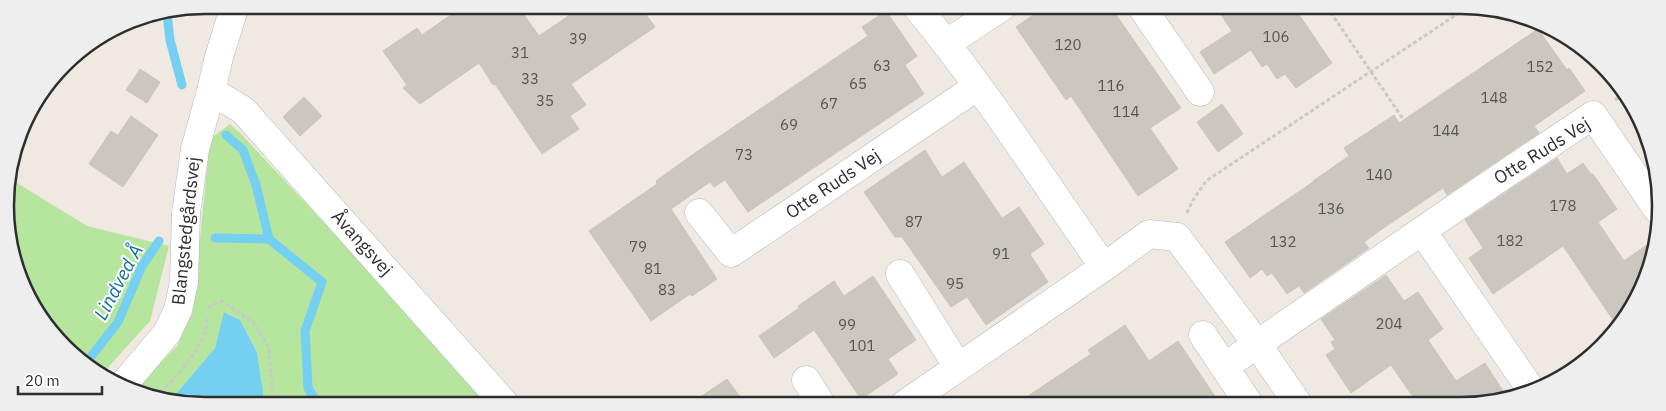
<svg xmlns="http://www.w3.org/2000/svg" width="1666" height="411" font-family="'IBM Plex Sans',sans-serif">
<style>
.green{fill:#b6e59e}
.water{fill:#75cff0}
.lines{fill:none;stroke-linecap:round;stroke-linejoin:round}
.stream{stroke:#75cff0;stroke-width:9}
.building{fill:#cbc7bf;stroke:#cbc5ba}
.minor-casing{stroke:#b4b7c1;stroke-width:29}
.path{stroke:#c9c9c9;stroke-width:3;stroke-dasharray:4 2.5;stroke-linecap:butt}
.minor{stroke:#fff;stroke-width:28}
.labels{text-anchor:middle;stroke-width:4;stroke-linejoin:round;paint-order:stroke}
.number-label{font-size:15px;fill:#555452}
.street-label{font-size:18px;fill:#2e2e2e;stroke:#fff}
.water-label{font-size:19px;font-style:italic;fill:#0d6fa3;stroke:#fff}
.rim{fill:none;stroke:#2e2e2e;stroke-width:2.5}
</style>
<rect width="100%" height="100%" fill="#efe9e1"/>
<path class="green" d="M230,124L240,133L494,404H265L257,351L240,320L225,312L215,348L170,401L134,389L178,345L196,278L210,139Z
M9,178L87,226L169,246L150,321L101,375L47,328L12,258L5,192Z"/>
<path class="water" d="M224,312L240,320L257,352L265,404H179L170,401L215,348Z"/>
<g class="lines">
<path class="stream" d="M167,13L170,40L182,85
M226,135L243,150L256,185L269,239
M215,238L269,239L322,282L305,331L308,388L318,404
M86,363L118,322L142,266L159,241"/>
</g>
<path class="building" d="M465,5H517L539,36L583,6H640L655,27L571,84L586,105L570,116L579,129L542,154L495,84L493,85L479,63L420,104L403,88L407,85L383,51L417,28L422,35Z
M1046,6H1055L1061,16L1075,6H1110L1181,108L1150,128L1178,169L1138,196L1071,96L1066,100L1016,27Z
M1215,6H1293L1332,63L1296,88L1285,74L1277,79L1267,64L1262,67L1251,50L1214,74L1200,52L1232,31Z
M886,11L917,56L905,65L924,94L748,212L725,180L714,187L710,182L671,209L717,279L692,296L690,294L651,321L589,231L657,184L656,181L692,155L868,36L862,27Z
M1538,29L1567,70L1569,68L1585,91L1534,126L1539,133L1447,195L1443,188L1382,229L1364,242L1369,248L1304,293L1299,286L1287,294L1272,273L1267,276L1262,269L1250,278L1225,242L1313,182V181L1349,156L1344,148L1394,115L1399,123Z
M140,69L160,82L147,103L126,90Z
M304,97L322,116L300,136L283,117Z
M1222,104L1243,134L1218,152L1197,122Z
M131,116L158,135L123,187L89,164L111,131L118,135Z
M925,150L942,177L964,162L1002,218L1019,207L1044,244L1030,254L1048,282L986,325L967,297L951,307L902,237H895L864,192Z
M1557,158L1567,174L1583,163L1591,174H1593L1617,209L1598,222L1624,261L1658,237L1640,294L1617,326L1563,246L1493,294L1469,258L1483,248L1465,220Z
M1386,275L1404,301L1418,292L1443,329L1428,340L1456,381L1485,363L1505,394L1493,402L1486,404H1418L1391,365L1351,393L1326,355L1335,349L1331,342L1335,340L1321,319Z
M873,276L916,340L888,359L898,374L861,399L814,330L774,358L759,336L799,308L798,306L834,281L844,296Z
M1125,325L1149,361L1178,341L1220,404H1016L1091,354L1088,350Z
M727,379L745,404H690Z"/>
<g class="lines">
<defs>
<path id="minor" d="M916,6C984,88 1042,179 1104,267L1149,234L1177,237L1257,344L1298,404
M1141,6L1200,92
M947,43L1003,6
M211,91L243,110L505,404
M699,213L731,253L978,86
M1422,231L1532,391
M900,274L958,367
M1203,335L1249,404
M1224,367L1461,204L1593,115L1658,210
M806,380L821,404
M123,385L167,333L178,310L184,282L186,213L195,149L211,91L219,57L235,5
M905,404L1104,267"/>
</defs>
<use href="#minor" class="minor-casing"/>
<path class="path" d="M1327,7L1446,182
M1615,100L1625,94
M1187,213L1193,200L1206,181L1468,7
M208,307L222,301L253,322L269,347L273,404
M157,397C176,375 208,347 207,316"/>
<use href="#minor" class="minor"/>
</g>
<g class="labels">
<g class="number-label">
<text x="1276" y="42">106</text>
<text x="578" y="44">39</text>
<text x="1068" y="50">120</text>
<text x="520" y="58">31</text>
<text x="882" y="71">63</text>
<text x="1540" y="72">152</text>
<text x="530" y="84">33</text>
<text x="858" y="89">65</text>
<text x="1111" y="91">116</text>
<text x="1494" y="103">148</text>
<text x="545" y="106">35</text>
<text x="829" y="109">67</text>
<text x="1126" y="117">114</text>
<text x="789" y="130">69</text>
<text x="1446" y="136">144</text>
<text x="744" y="160">73</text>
<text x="1379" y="180">140</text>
<text x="1563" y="211">178</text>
<text x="1331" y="214">136</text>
<text x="914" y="227">87</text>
<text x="1510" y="246">182</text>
<text x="1283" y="247">132</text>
<text x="638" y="252">79</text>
<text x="1001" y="259">91</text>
<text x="653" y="274">81</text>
<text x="955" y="289">95</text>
<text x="667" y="295">83</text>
<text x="1389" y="329">204</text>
<text x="847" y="330">99</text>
<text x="862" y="351">101</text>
</g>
<g class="street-label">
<text transform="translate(1542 151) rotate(-32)" y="6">Otte Ruds Vej</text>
<text transform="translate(833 184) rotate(-34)" y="6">Otte Ruds Vej</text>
<text transform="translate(186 231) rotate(-84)" y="6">Blangstedgårdsvej</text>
<text transform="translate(362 243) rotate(48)" y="6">Åvangsvej</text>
</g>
<g class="water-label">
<text transform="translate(118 282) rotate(-62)" y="7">Lindved Å</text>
</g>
</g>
<path d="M0 0H1666V411H0ZM205 14H1461A191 191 0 0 1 1652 205V206A191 191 0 0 1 1461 397H205A191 191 0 0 1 14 206V205A191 191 0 0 1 205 14Z" fill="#eee" fill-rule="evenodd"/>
<path class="rim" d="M205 14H1461A191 191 0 0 1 1652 205V206A191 191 0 0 1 1461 397H205A191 191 0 0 1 14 206V205A191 191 0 0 1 205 14Z"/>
<path d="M18 386v8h84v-8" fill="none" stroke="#2e2e2e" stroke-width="2.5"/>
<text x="25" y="386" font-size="15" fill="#2e2e2e" stroke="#ffffff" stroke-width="4" paint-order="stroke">20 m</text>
</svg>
